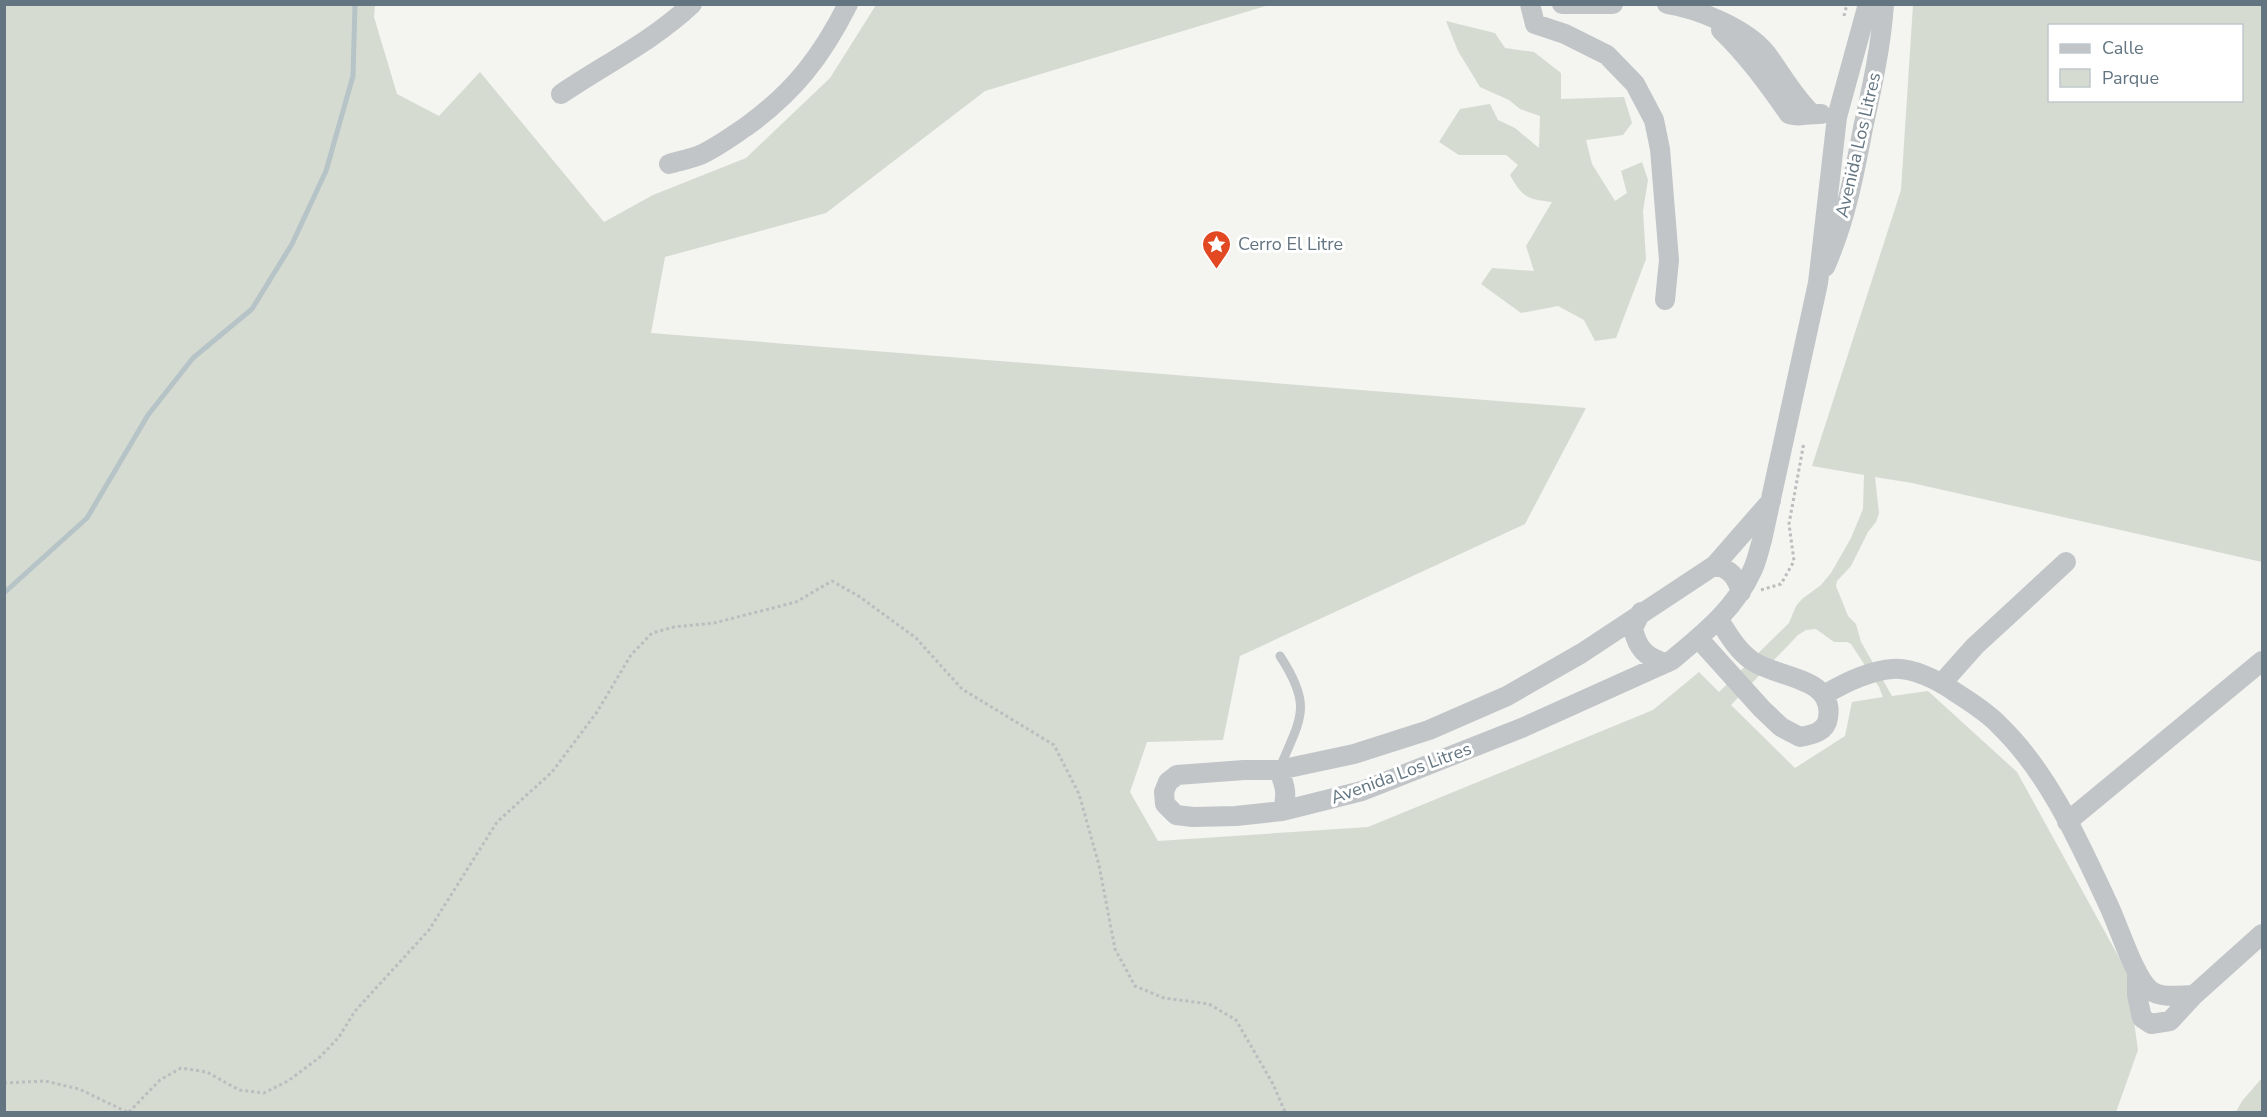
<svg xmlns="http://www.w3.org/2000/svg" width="2267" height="1117" font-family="'Nunito Sans',sans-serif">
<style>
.green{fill:#d5dbd1;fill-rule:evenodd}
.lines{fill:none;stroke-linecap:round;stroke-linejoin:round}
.stream{stroke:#b6c4c7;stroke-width:5}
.path{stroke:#bbbdbf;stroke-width:3;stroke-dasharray:3 3;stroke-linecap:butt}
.service{stroke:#c1c5c8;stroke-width:9}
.minor{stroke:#c1c5c8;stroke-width:20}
.labels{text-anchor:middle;stroke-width:6;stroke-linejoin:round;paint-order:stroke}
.street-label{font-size:18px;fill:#637581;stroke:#fff}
.poi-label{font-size:18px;fill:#637581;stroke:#fff;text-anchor:start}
</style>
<rect width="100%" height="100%" fill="#f4f4f0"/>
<path class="green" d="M5,5H375L374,17L397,94L439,116L480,72L604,222L653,195L746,158L830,78L876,5H1269L985,91L826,213L665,257L651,333L1586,408L1525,524L1240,656L1223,740L1147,742L1130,792L1158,841L1368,827L1653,710L1699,672L1719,692L1789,623L1796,606L1802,599L1821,585L1831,573L1851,538L1863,509L1864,475L1812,466L1901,190L1913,5H2262V562L1912,483L1875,477L1879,513L1876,522L1868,532L1851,566L1837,581L1836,586L1848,616L1856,624L1861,642L1892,696L1928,691L2017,772L2127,972L2138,1050L2116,1112H5ZM2050,26H2242V100H2050ZM1816,629L1834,642H1847L1851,644L1879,687L1883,697L1852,702L1845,736L1795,768L1731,705L1798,635L1806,630Z
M1446,21L1495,33L1505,48L1534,52L1561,73V99L1624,97L1632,123L1623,135L1586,140L1592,164L1615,201L1627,193L1621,171L1642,162L1648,180L1643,211L1646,259L1616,338L1595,341L1584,320L1558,306L1521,313L1481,284L1492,268L1534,271L1526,246L1552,202C1527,199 1522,197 1510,175L1518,165L1506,155H1459L1439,142L1460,109L1490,104L1498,120L1515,128L1539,148L1540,116L1520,109L1509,100L1480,87L1458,51Z
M2262,1078V1112H2236L2242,1101Z"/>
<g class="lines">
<path class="stream" d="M4,593L87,518L148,415L193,358L252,309L292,244L326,171L353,76L355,4"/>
<path class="path" d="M1844,16L1847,4
M1761,590L1781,584L1794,561L1789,524L1804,442
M4,1083L45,1081L79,1089L127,1112
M129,1112L160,1080L181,1068L207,1072L239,1090L264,1093L288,1081L320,1057L339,1037L355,1011L429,930L497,822L552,772L597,712L631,655L652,633L674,627L714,623L796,602L832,581L860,597L916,638L962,689L1054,745L1079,794L1099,865L1115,949L1135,986L1164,998L1209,1004L1236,1020L1273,1084L1285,1112"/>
<path class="service" d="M1279,770C1300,718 1314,708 1280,656"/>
<path class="minor" d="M1530,4L1535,24L1565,34L1607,55L1635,84L1654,120L1660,149L1669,260L1665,300
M1562,4H1613
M1667,4C1698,9 1746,28 1766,53C1781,73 1793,96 1811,113
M1721,30C1747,55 1768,84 1789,114C1799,118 1811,113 1821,114
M561,94C605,64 653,41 692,4
M669,164C679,161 690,159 700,155C716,148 732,136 747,126C794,92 822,56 848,4
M1825,267C1845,222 1854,176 1863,128C1872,87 1881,47 1884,4
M1771,501L1715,565L1582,653L1507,696L1429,730L1354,754L1279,770H1244L1177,775L1168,782L1164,792L1165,804L1176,815L1193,817L1236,816L1282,811L1362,791L1524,727L1666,663L1672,660C1703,634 1735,609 1752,571C1757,561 1759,550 1762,540L1818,283L1837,117L1868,4
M1715,565C1731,570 1736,576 1741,592
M1641,612L1633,628C1637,648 1646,658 1666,663
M1698,638L1762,709L1781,727L1800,737C1812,735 1826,732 1828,718C1835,676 1777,679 1751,660C1737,650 1728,634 1719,620
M1942,683L1975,646L2066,562
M1824,695C1844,683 1868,671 1892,669C1913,667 1939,681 1955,692C1970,702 1987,712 1999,725C2049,773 2079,842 2108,904C2118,924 2134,977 2150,990C2161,999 2181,995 2194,995
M1279,770C1285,786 1288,795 1282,811
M2067,822L2262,661
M2137,971V995L2142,1018L2151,1024L2170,1021L2194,995L2262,934"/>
</g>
<defs>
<symbol id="sight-pin" viewBox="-11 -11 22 30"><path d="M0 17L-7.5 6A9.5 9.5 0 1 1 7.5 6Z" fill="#e24822" stroke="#fff"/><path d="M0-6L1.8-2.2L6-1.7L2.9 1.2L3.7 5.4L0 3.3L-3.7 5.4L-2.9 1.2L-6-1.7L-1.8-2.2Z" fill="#fff"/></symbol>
</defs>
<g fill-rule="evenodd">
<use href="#sight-pin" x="1200" y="228" width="33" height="45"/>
</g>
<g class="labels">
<g class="street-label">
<text transform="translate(1858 145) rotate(-77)" y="6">Avenida Los Litres</text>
<text transform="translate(1401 773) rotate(-20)" y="6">Avenida Los Litres</text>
</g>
<g class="poi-label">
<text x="1238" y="250">Cerro El Litre</text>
</g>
</g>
<rect width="2267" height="1117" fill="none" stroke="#637581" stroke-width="12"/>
<rect x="2048" y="24" width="195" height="78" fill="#ffffff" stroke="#c1c8cd" stroke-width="1.5"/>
<rect x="2060" y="44" width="30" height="9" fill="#c1c5c8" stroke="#c1c8cd" stroke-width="1.5"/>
<text x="2102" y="54" font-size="18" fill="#637581">Calle</text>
<rect x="2060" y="69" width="30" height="18" fill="#d5dbd1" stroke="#c1c8cd" stroke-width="1.5"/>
<text x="2102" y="84" font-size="18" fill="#637581">Parque</text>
</svg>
